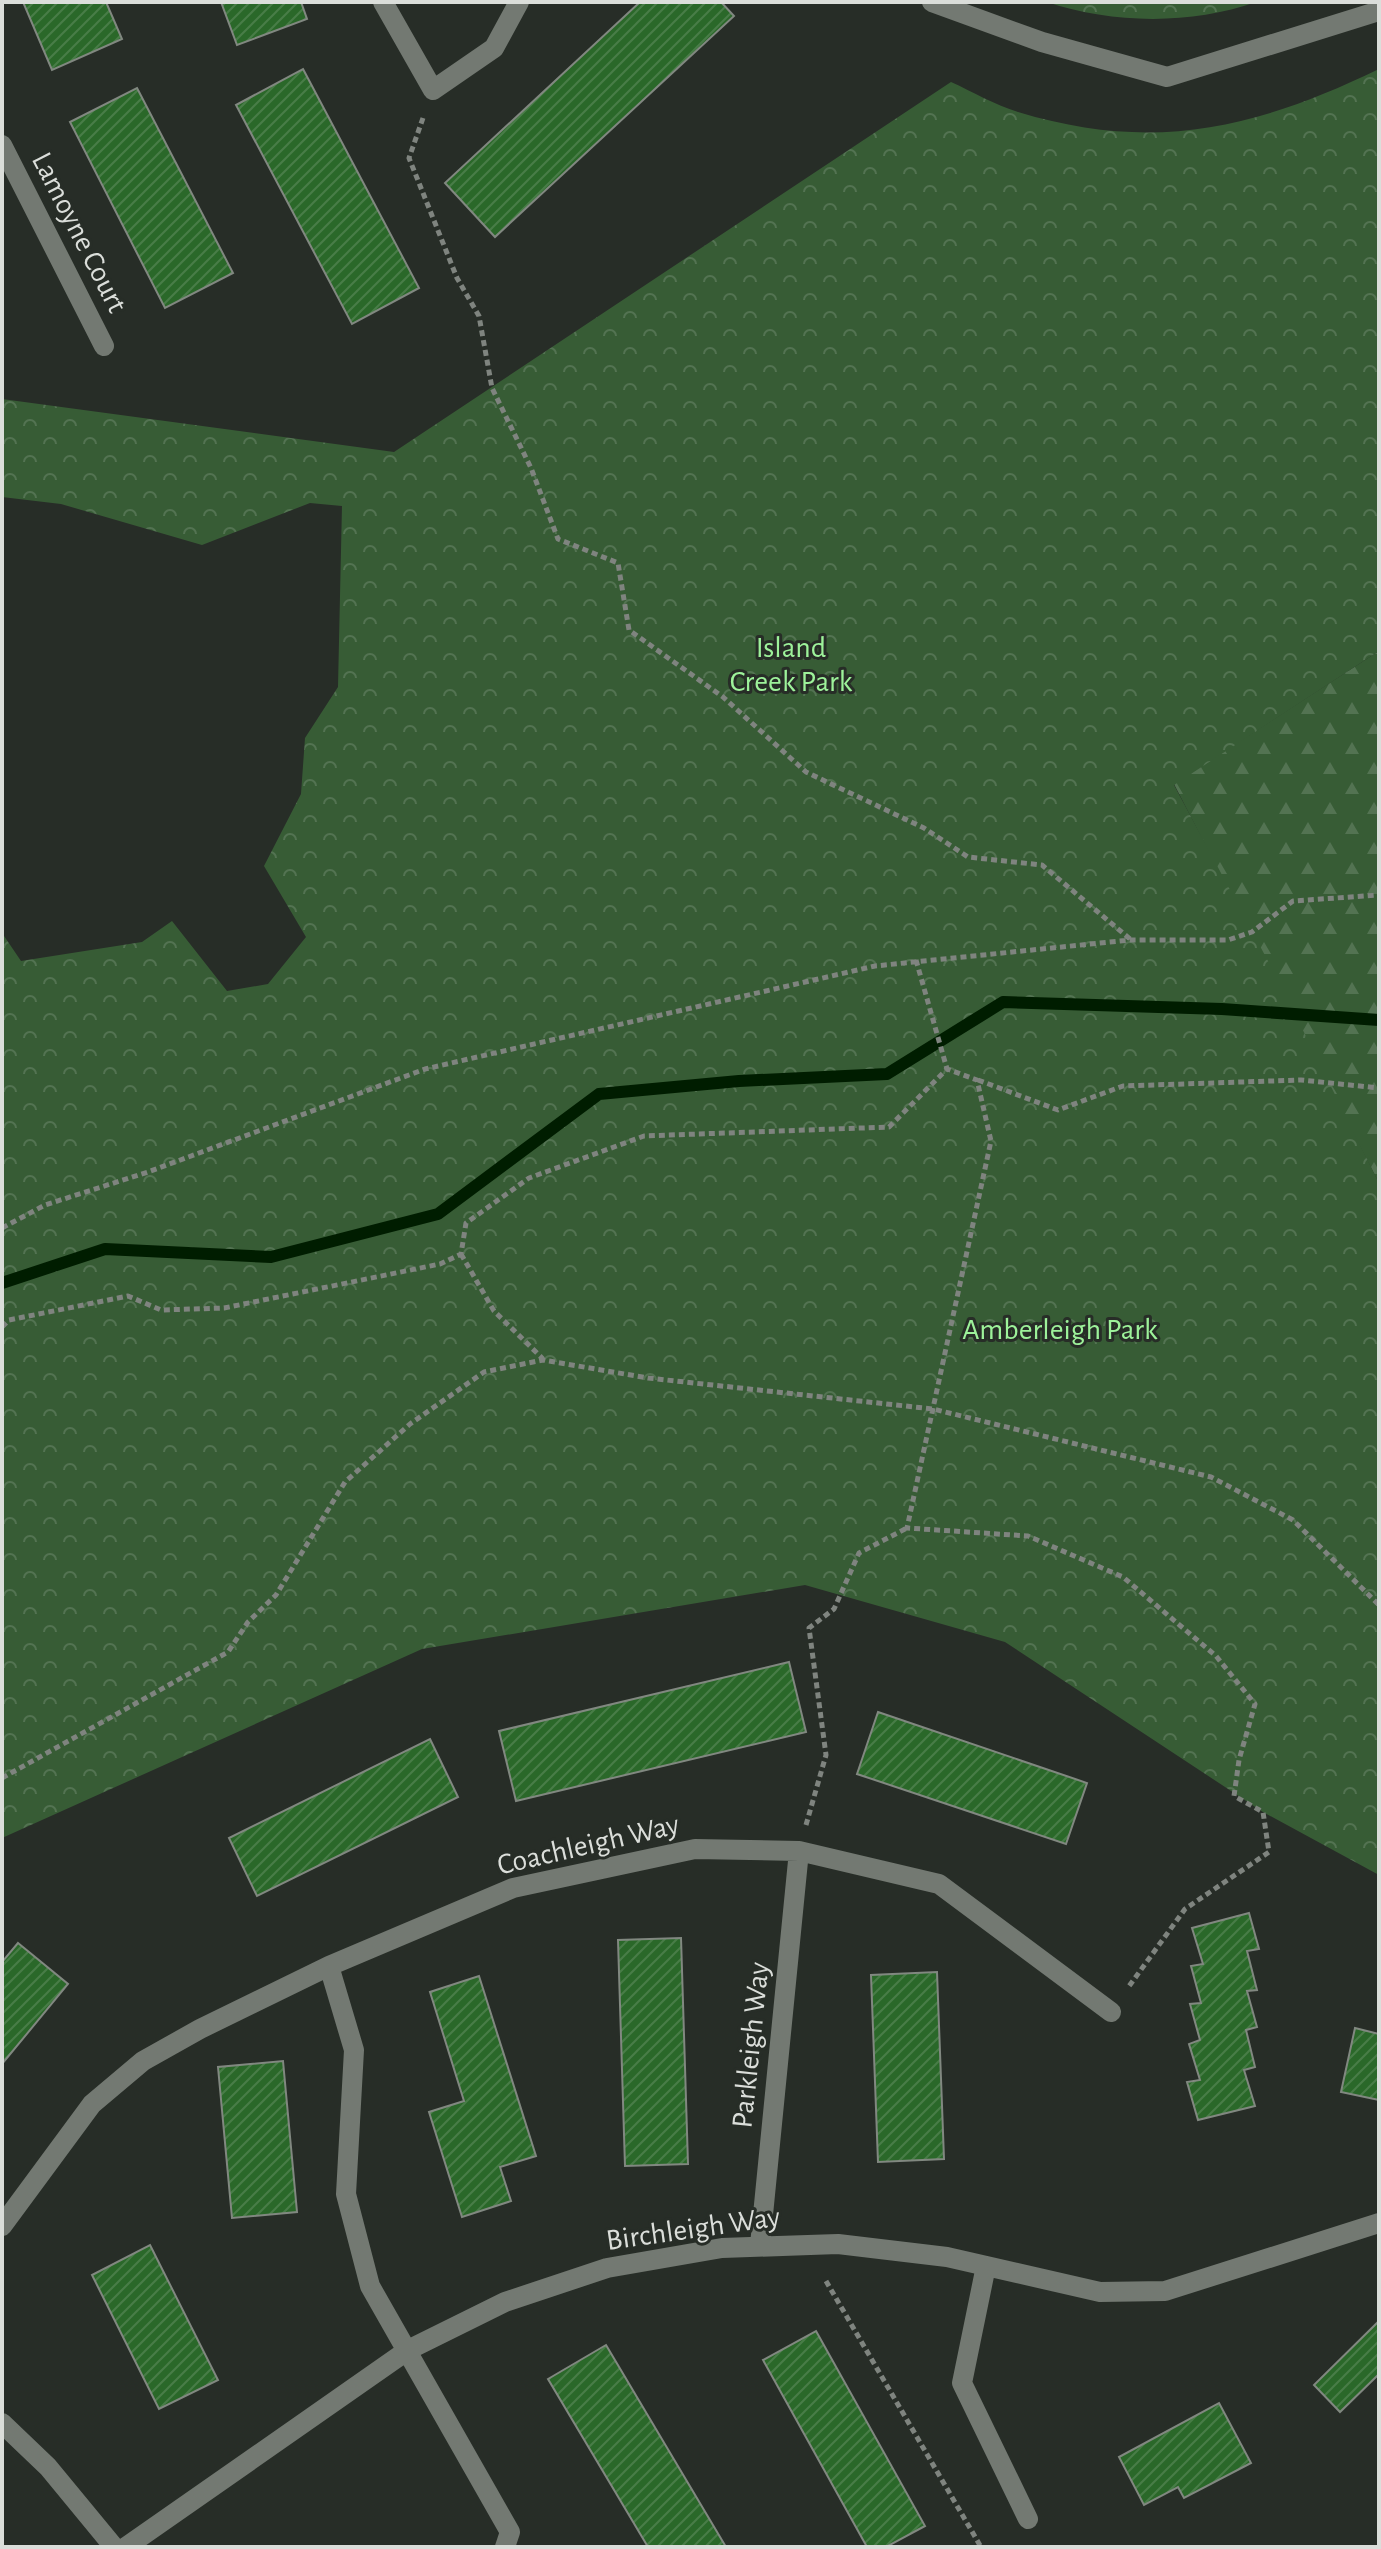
<svg xmlns="http://www.w3.org/2000/svg" width="1381" height="2549" font-family="'Alegreya Sans',sans-serif">
<style>
.forest{fill:url(#forest-firs)}
.park{fill:url(#park-crowns)}
.lines{fill:none;stroke-linecap:round;stroke-linejoin:round}
.stream{stroke:#001d00;stroke-width:12}
.building{fill:url(#building-hatch);stroke:#818880;stroke-width:2}
.path{stroke:#7f847f;stroke-width:5;stroke-dasharray:6 4;stroke-linecap:butt}
.minor{stroke:#737972;stroke-width:20}
.labels{text-anchor:middle;stroke-width:6;stroke-linejoin:round;paint-order:stroke}
.street-label{font-size:30px;fill:#dbdeda;stroke:#272d27}
.park-label{font-size:30px;fill:#9df29a;stroke:#272d27}
</style>
<defs>
<pattern id="forest-firs" width="22" height="20" patternUnits="userSpaceOnUse" patternTransform="scale(2)"><rect width="22" height="20" fill="#375c35"/><path d="M5 1l3.5 6h-7zM16 11l3.5 6h-7z" fill="#537352"/></pattern>
<pattern id="park-crowns" width="20" height="18" patternUnits="userSpaceOnUse" patternTransform="scale(2)"><rect width="20" height="18" fill="#375c35"/><path d="M2 6a3 3 0 1 1 6 0M12 15a3 3 0 1 1 6 0" fill="none" stroke="#537352"/></pattern>
<pattern id="building-hatch" width="6" height="6" patternUnits="userSpaceOnUse" patternTransform="scale(2)"><rect width="6" height="6" fill="#2a6829"/><path d="M-1 1l2-2M0 6l6-6M5 7l2-2" fill="none" stroke="#487d47"/></pattern>
</defs>
<rect width="100%" height="100%" fill="#272d27"/>
<path class="forest" d="M1379,651V1183L1174,784Z"/>
<path class="park" d="M1047,2H1256C1191,25 1112,24 1047,2Z
M1379,69V651L1174,785L1276,976L1379,1183V1875L1263,1812L1005,1642L805,1585L422,1649L2,1838V933L21,961L142,942L172,921L227,991L268,984L306,937L264,866L301,794L305,738L338,687L342,506L310,503L202,545L61,504L2,497V399L394,452L951,82C973,92 995,105 1018,112C1153,153 1255,129 1379,69Z"/>
<g class="lines">
<path class="stream" d="M2,1283L105,1249L271,1257L438,1214L599,1094L739,1081L887,1074L1003,1002L1222,1009L1379,1020"/>
</g>
<path class="building" d="M23,2H106L122,39L52,70Z
M221,2H301L307,19L237,45Z
M640,2H721L734,16L495,237L445,183Z
M303,69L419,288L352,324L236,105Z
M137,88L233,273L165,308L70,122Z
M789,1662L806,1732L516,1801L499,1731Z
M878,1712L1087,1783L1066,1844L857,1774Z
M430,1739L458,1797L257,1896L229,1838Z
M1249,1913L1259,1949L1247,1951L1257,1990L1247,1991L1257,2027L1246,2030L1255,2067L1244,2070L1255,2106L1198,2120L1187,2082L1200,2080L1189,2044L1200,2040L1190,2004L1201,2003L1191,1966L1203,1964L1192,1928Z
M681,1938L688,2164L625,2166L618,1940Z
M18,1943L68,1984L2,2064V1962Z
M937,1972L944,2159L878,2162L871,1975Z
M479,1976L536,2156L500,2167L511,2201L462,2217L429,2112L464,2101L430,1992Z
M1355,2028L1379,2034V2100L1341,2092Z
M283,2061L297,2212L232,2218L218,2067Z
M150,2245L218,2380L159,2409L92,2275Z
M1379,2321V2374L1340,2412L1314,2385Z
M816,2331L925,2526L886,2547H867L763,2360Z
M606,2345L726,2547H648L548,2379Z
M1219,2403L1251,2463L1184,2498L1178,2487L1144,2505L1119,2457Z"/>
<g class="lines">
<path class="path" d="M423,118L409,158L457,278L479,316L492,388L531,468L558,539L618,563L629,630L723,697L806,772L924,828L968,857L1042,865L1130,939
M916,960L947,1069
M978,1080L1058,1110L1123,1086L1301,1080L1379,1088
M2,1228L45,1205L148,1172L425,1069L875,966L1130,940H1228L1252,932L1293,901L1379,895
M461,1254L494,1311L543,1359
M2,1327L9,1320L128,1296L161,1310L224,1308L440,1264L461,1254L466,1223L529,1178L644,1136L889,1127L947,1069L977,1080L991,1141L907,1528L1028,1536L1123,1577L1216,1656L1255,1704L1239,1760L1234,1796L1263,1812L1269,1852L1185,1909L1127,1989
M2,1778L228,1652L248,1622L276,1595L345,1482L410,1424L484,1372L543,1360L648,1378L933,1409L1211,1477L1293,1520L1379,1605
M806,1825L826,1755L809,1628L834,1609L859,1553L907,1528
M826,2281L981,2547"/>
<path class="minor" d="M383,2L433,90L494,48L519,2
M932,2L1042,42L1167,77L1379,11
M2,145L104,346
M329,1966L354,2050L346,2194L370,2286L510,2532L505,2547
M2,2226L92,2104L143,2061L200,2029L329,1966L513,1888L695,1849L799,1851L939,1884L1111,2012
M760,2245L799,1851
M986,2266L962,2383L1028,2519
M2,2423L48,2467L114,2547
M126,2547L408,2350L505,2302L607,2268L722,2248L838,2244L947,2257L1100,2292L1165,2291L1379,2223"/>
</g>
<g class="labels">
<g class="street-label">
<text transform="translate(80 232) rotate(63)" y="10">Lamoyne Court</text>
<text transform="translate(588 1844) rotate(-13)" y="10">Coachleigh Way</text>
<text transform="translate(750 2045) rotate(-84)" y="10">Parkleigh Way</text>
<text transform="translate(693 2228) rotate(-8)" y="10">Birchleigh Way</text>
</g>
<g class="park-label">
<text x="791" y="657">Island<tspan x="791" dy="34">Creek Park</tspan></text>
<text x="1060" y="1339">Amberleigh Park</text>
</g>
</g>
<rect width="1381" height="2549" fill="none" stroke="#dbdeda" stroke-width="8"/>
</svg>
